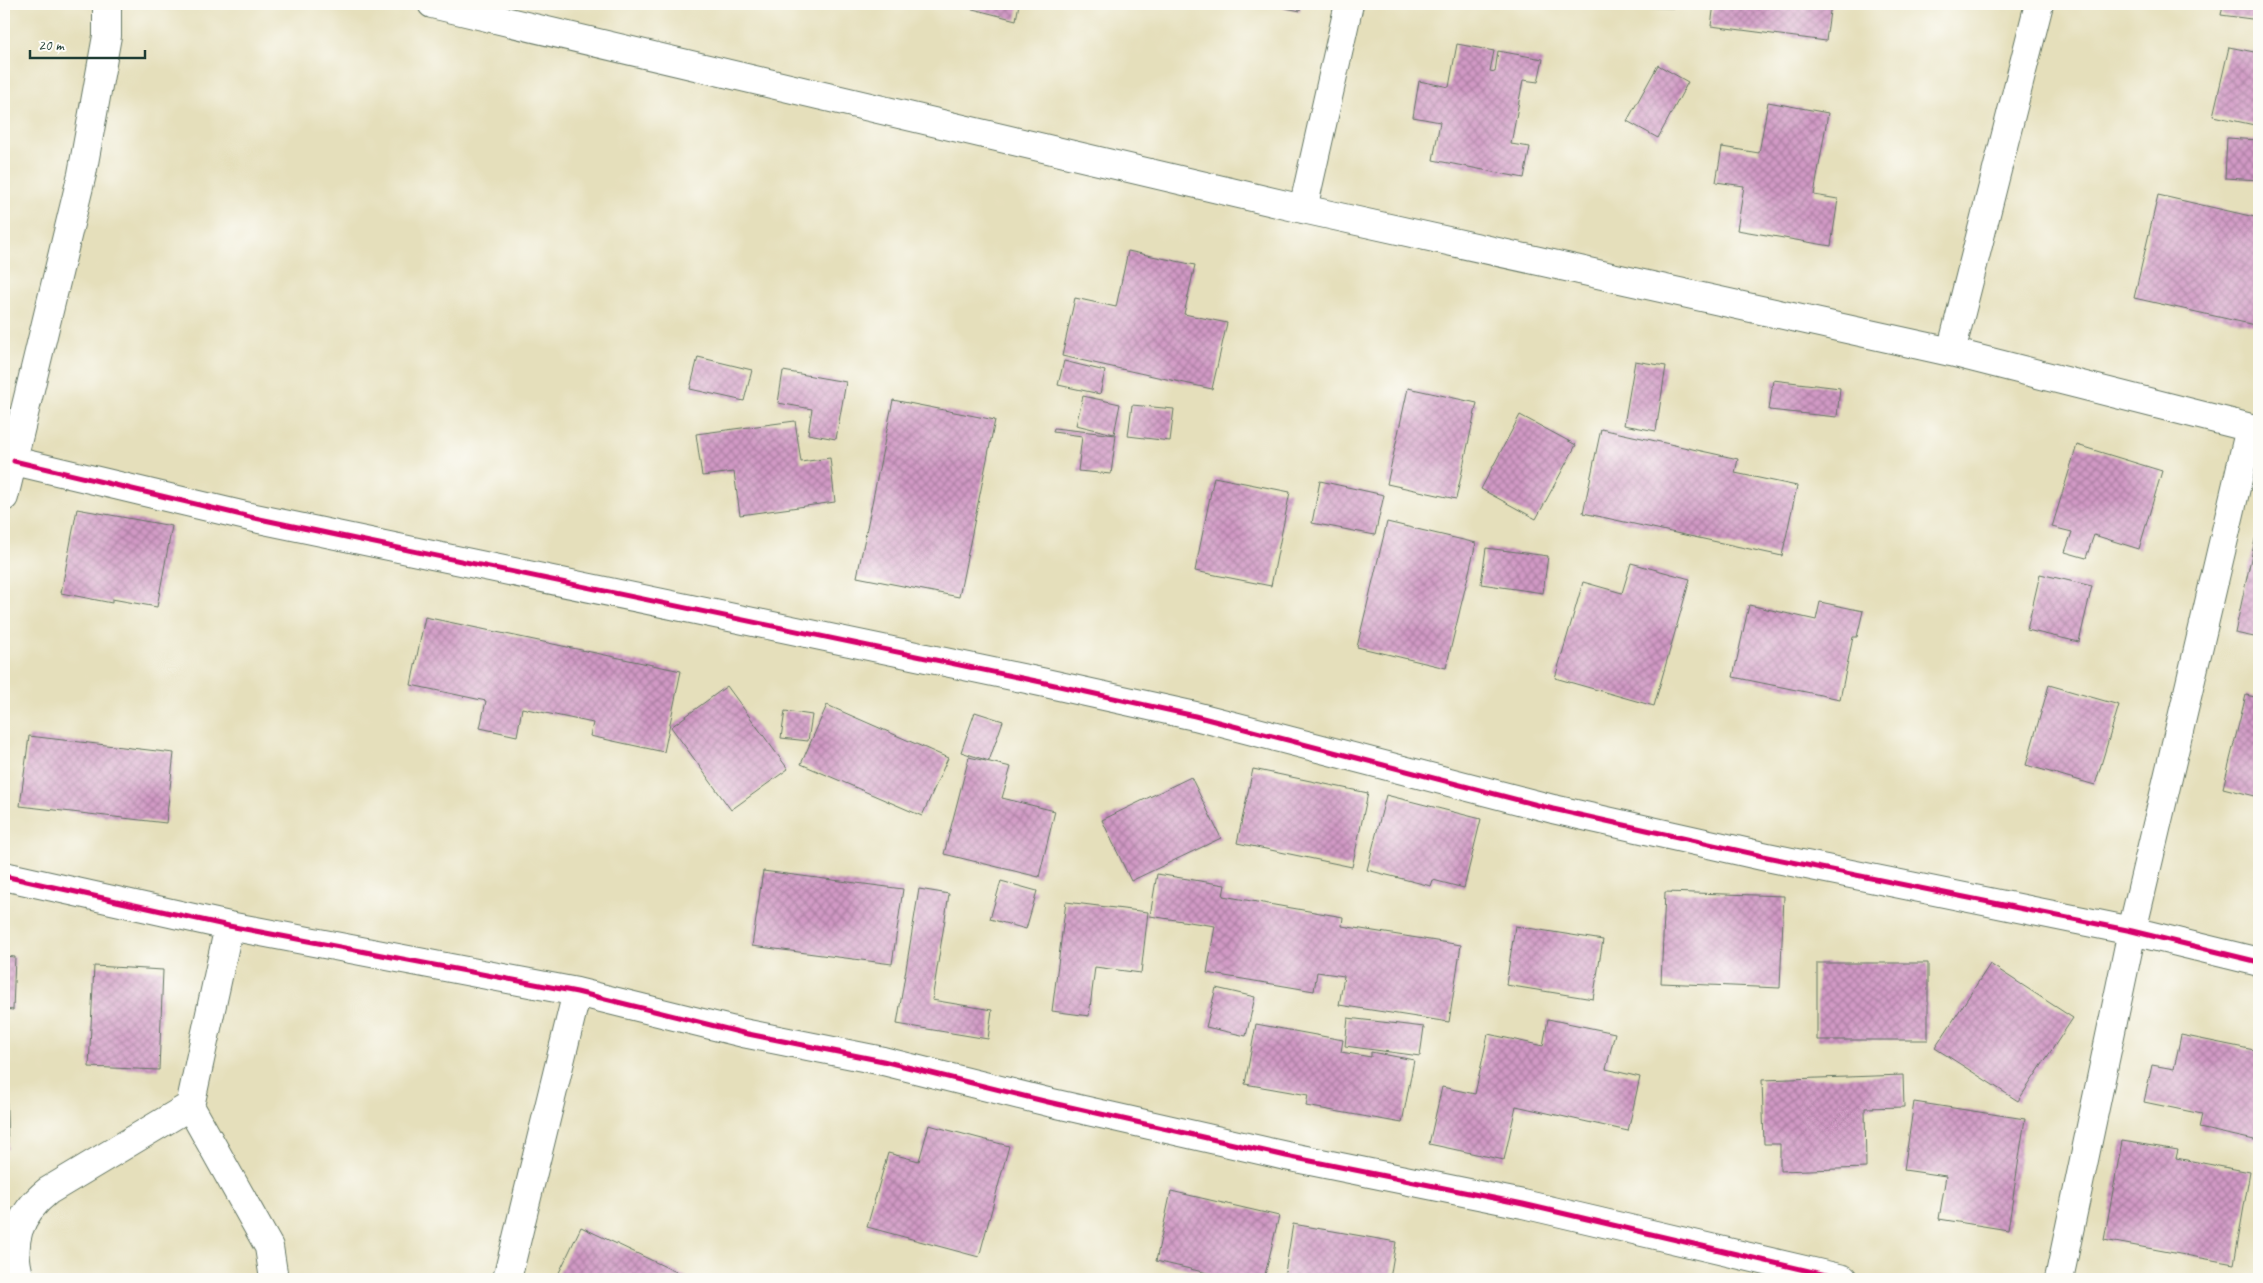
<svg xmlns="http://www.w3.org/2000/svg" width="2263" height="1283" font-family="Caveat,sans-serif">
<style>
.building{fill:url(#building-cross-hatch)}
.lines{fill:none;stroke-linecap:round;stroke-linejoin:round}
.minor-casing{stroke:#647663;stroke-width:30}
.minor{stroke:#fff;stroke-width:28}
.cycleway-casing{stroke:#fdfcf7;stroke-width:8}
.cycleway{stroke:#d6006c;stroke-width:5}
</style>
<defs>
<pattern id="building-cross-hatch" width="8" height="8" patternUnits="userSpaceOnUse" patternTransform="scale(1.25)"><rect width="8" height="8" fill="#d199c5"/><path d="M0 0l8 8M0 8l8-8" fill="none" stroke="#a97ea1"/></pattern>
</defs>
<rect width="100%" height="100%" fill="#fdfcf7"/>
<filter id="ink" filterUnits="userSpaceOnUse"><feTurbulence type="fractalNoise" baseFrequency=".02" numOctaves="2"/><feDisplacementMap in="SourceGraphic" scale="10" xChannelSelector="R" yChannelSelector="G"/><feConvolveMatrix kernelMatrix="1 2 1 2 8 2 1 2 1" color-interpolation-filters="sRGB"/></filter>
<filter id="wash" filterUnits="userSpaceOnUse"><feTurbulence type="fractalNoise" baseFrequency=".0096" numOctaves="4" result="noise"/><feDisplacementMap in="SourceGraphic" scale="20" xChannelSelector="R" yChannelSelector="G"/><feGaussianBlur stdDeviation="1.12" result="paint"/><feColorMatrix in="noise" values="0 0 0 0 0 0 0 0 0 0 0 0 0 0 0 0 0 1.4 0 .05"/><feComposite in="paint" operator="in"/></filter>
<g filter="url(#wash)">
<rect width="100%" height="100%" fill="#e5dfbb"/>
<g id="blocks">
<path class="building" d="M953,4H1019L1016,20Z
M1267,4H1301L1300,11Z
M1614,4H1681V8L1614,7Z
M1714,4H1831L1826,41L1711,26Z
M2223,4H2259V20L2221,15Z
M1457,44L1494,51L1490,71L1495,72L1498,51L1543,59L1538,82L1523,80L1511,144L1530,147L1524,178L1433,160L1440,122L1413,117L1419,81L1449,87Z
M2229,47L2259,53V126L2213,116Z
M1658,65L1688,82L1658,138L1627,121Z
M1768,102L1828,113L1814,195L1838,199L1831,246L1737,230L1744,186L1716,182L1722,147L1759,153Z
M2227,138L2259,140V180L2225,178Z
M2158,195L2259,218V326L2134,298Z
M1128,251L1195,265L1184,314L1227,323L1212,389L1062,356L1075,298L1116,307Z
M698,357L752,370L744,401L690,389Z
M1064,361L1105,371L1100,394L1058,385Z
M1635,361L1666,366L1656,431L1624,425Z
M783,371L846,382L836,439L808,434L812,409L778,403Z
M1773,380L1840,388L1837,417L1769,410Z
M1408,388L1477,403L1456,499L1387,484Z
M1083,396L1120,404L1114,434L1076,425Z
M893,400L995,420L959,597L857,577Z
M1132,405L1174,409L1170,441L1128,436Z
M1520,415L1576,445L1536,519L1481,489Z
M795,421L801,462L830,458L835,502L740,515L734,472L702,476L696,434Z
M1054,428L1116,435L1111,474L1078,471L1082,436L1053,432Z
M1601,429L1738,459L1735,473L1797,486L1782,556L1583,513Z
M2077,445L2162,471L2139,549L2094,535L2086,558L2065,552L2072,532L2052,527Z
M1214,477L1290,492L1271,586L1195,571Z
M1320,481L1384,495L1375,535L1312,523Z
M77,509L172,526L157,607L112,599V603L61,593Z
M1387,522L1476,543L1446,668L1357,647Z
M2258,526H2259V638L2235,633Z
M1486,548L1548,556L1543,593L1481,584Z
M1631,563L1690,579L1654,706L1555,678L1583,582L1622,593Z
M2040,574L2092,586L2079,642L2027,630Z
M1820,602L1863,611L1857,637H1853L1840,699L1733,677L1749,605L1816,620Z
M425,617L681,671L664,752L590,736L593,723L522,708L517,736L480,728L486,701L411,685Z
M2049,685L2119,705L2095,785L2026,765Z
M727,686L788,769L731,810L671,727Z
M2246,695L2259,698V797L2223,788Z
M827,705L948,758L922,816L801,764Z
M785,711L812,715L808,741L781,738Z
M975,712L1003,721L989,761L961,752Z
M29,736L174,753L166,823L20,806Z
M969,757L1011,767L1002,798L1055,811L1039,877L944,854Z
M1253,769L1368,793L1352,867L1237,843Z
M1191,777L1221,838L1131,881L1102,820Z
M1386,795L1481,819L1464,888L1433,880L1431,886L1367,870Z
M763,871L903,889L892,964L752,946Z
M1157,874L1225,885L1223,896L1343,917L1342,926L1461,945L1449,1022L1339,1005L1344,976L1317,972L1314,991L1207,973L1215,926L1150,916Z
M1001,881L1037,891L1026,929L990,919Z
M919,889L949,894L932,1000L992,1010L988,1039L897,1024Z
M1665,892L1784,896L1780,988L1661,983Z
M1066,902L1148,912L1141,973L1095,967L1089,1016L1052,1011Z
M1515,926L1603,940L1593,999L1506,985Z
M4,956L15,957L13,1010L4,1009Z
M1817,963H1928V1040H1817Z
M1990,964L2073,1018L2018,1101L1935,1048Z
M94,966L163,970L159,1070L89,1067Z
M1216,988L1255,997L1246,1036L1206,1027Z
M1348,1018L1424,1027L1420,1056L1345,1046Z
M1548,1019L1615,1033L1606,1069L1640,1077L1628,1131L1516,1106L1504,1160L1429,1144L1442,1087L1475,1094L1488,1034L1543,1046Z
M1256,1024L1343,1040L1341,1052L1371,1057V1052L1414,1060L1402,1123L1306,1106L1308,1095L1245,1084Z
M2181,1035L2259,1051V1141L2199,1128L2202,1114L2144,1102L2152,1065L2174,1069Z
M1903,1075L1904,1107L1865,1108L1866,1168L1780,1171V1144H1764L1762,1080Z
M4,1080H6L8,1149H4Z
M1914,1102L2025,1119L2008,1230L1939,1219L1946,1176L1904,1170Z
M929,1125L1009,1146L979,1257L867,1227L888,1153L919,1161Z
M2122,1141L2178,1150L2176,1158L2250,1172L2234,1264L2104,1240Z
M1171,1191L1279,1216L1264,1279H1233L1156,1261Z
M1293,1224L1396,1242L1390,1279H1284Z
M581,1227L687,1277L686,1279H556Z"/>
</g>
</g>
<g filter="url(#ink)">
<use href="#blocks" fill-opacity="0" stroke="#647663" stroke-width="1"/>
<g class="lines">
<defs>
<path id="minor" d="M432,4L1303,209L1951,352L2259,430
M1303,209L1349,4
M1951,352L2039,4
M14,461L250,517L1041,682L1195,716L1553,809L1767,857L2132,931L2259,962
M4,497L82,174L107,36V4
M4,876L229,926L577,992L743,1033L883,1061L1048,1102L1286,1156L1523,1204L1843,1279
M229,926L190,1106L269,1247L274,1279
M20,1279C9,1242 18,1215 48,1191L190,1106
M507,1279L577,992
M2059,1279L2132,931L2250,428"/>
</defs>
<use href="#minor" class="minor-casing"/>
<use href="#minor" class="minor"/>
<defs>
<path id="cycleway" d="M14,461L250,517L1041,682L1195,716L1553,809L1767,857L2132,931L2259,962
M4,876L229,926L577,992L743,1033L883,1061L1048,1102L1286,1156L1523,1204L1843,1279"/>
</defs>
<use href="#cycleway" class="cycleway-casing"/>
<use href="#cycleway" class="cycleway"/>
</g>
</g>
<rect width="2263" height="1283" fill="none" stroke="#fdfcf7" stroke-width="20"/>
<path d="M30 50v8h115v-8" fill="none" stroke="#1f3d34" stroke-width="2.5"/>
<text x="38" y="50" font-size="15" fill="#1f3d34" stroke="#fdfcf7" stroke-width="4" paint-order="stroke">20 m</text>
</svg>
